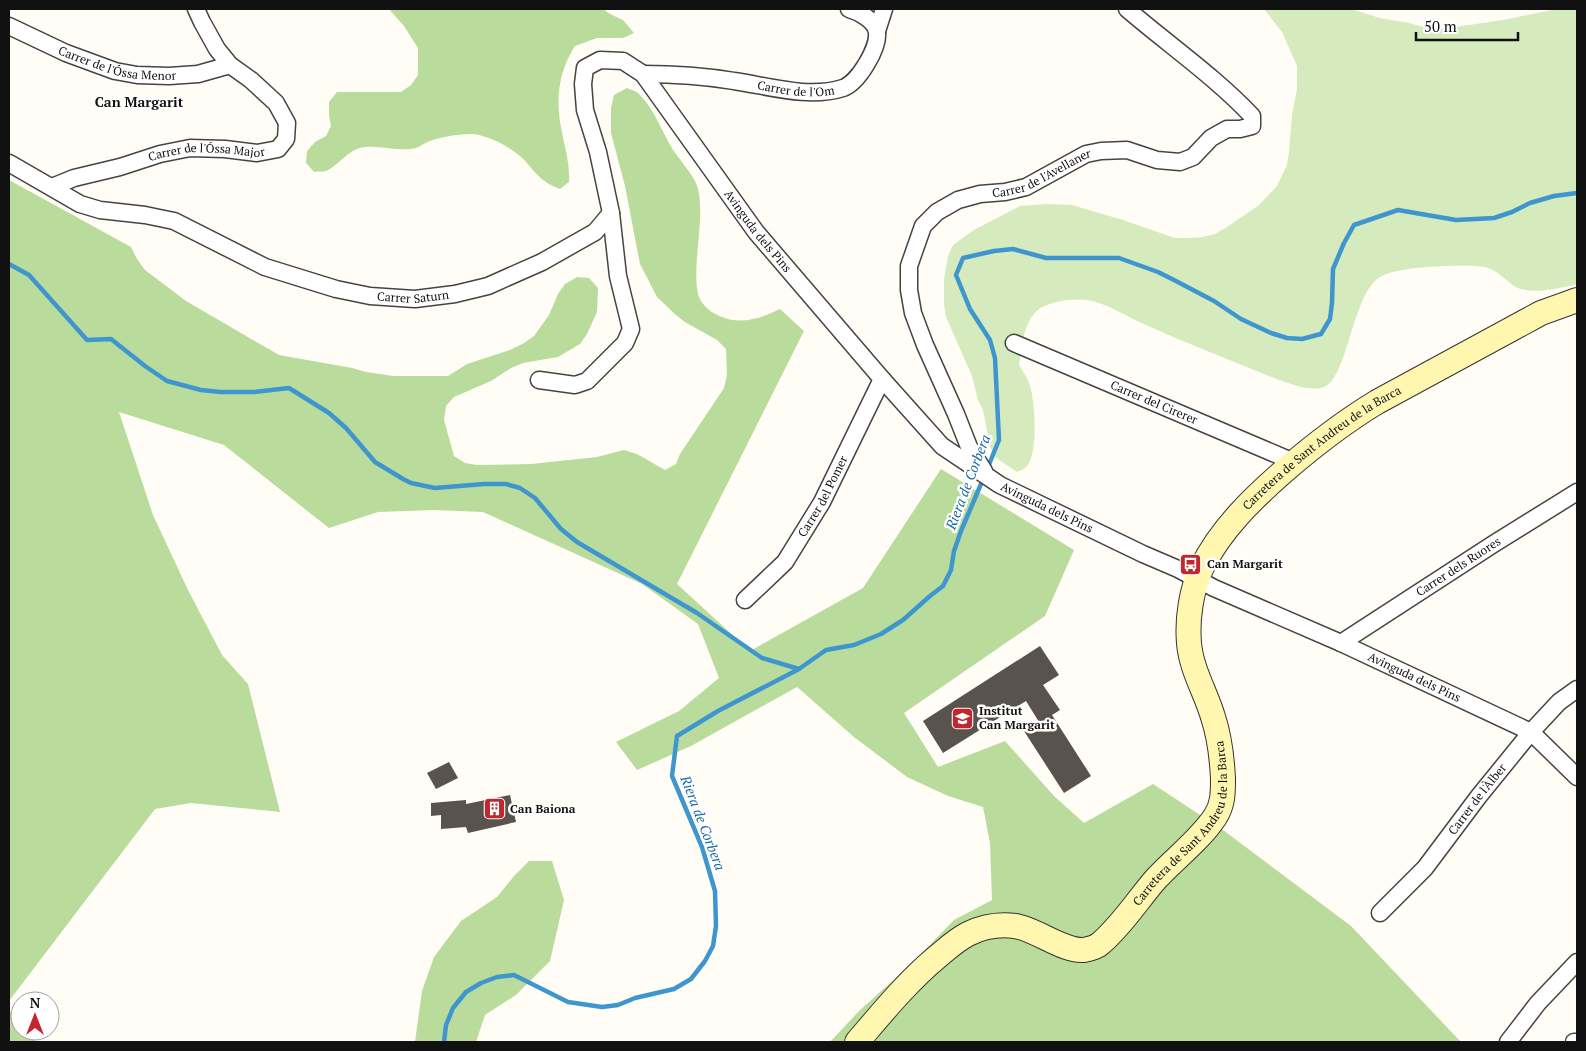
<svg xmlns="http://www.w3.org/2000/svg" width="1586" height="1051" font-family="'PT Serif',serif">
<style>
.green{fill:#d5ebbd}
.forest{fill:#b9dc9c}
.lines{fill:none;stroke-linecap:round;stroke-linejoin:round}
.stream{stroke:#3f96cf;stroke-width:4.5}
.building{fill:#5a524d}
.street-casing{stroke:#444;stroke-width:19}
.secondary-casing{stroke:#333;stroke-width:26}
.street{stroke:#fff;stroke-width:16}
.secondary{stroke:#fff6b0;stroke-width:24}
.labels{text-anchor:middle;stroke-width:5;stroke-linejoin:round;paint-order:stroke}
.street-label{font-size:12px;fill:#111;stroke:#fff}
.poi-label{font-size:12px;font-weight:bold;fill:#111;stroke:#fff;text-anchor:start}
.neighbourhood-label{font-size:14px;font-weight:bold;fill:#111;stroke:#fff}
.water-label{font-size:14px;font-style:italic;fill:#1768a6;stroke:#fff}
</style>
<rect width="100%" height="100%" fill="#fffdf5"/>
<path class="green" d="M1264,9H1351L1380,18L1409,23L1435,30L1503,20L1557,9H1577V284C1560,288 1530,296 1514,286C1506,280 1495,269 1485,267C1465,264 1397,266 1380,277C1352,294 1348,378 1324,387C1310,392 1292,384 1279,380C1235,362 1190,345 1146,325C1127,317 1107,303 1087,300C1073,298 1051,301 1039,309C1023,321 1022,348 1019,365C1024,373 1029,380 1031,390C1035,405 1038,453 1027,466C1025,469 1020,471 1017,472L995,457L990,446L983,410L978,400L972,376L946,317L944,304V279L948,256L953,245L974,230L1020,206L1046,204L1072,205L1123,220L1175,238H1189L1203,237L1215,234L1227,227L1259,205L1277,186L1287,165L1289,152L1292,115L1297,89V66L1282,32Z"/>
<path class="forest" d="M389,9H603L610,14L623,20L634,33L623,38H597L575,46C558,72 555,102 562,132C565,149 570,164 569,182L560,189C538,181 535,170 520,156C508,146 494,139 479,135C468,132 441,137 430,141C421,144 421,148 410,149C394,151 371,143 357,149C346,153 335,168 326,171C323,172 317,171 314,172L306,163L307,151L315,142L326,136L331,126L329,115V102L337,92H401L411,85L418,75V48L404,26Z
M627,88C631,90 637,91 640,95C655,110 662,132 673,150C680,160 689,170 695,181C699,189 700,199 700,207C702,230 690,283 701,301C706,309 714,314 722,317C741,325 762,318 780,309L804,331L677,584L750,651L863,588L941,469L1074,550L1045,616L904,713L938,767L1005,741L1054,796L1084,823L1153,784L1223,830L1351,926L1461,1042H830L859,1011L909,966L954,920L992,900L990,843L983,807L948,796L907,777L854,737L797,687L691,746L637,770L616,742L679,711L719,678L698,624L642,584L483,512L434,510L378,512L329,528L224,445L119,412L153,515L188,590L222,655L248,684L280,812L191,803L155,809L9,1001V180L131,247L137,259L145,270L186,301L279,355L352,368L366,372L393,376H448L467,364L510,350L524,343L534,336L549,315L558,294L565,284L577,277L589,278L598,288L597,312L587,334L580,344L558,357L523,363L511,368L491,381L454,397L446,406L444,420L454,456L465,463L477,465L531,464L597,457L624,450L637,454L665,470L676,464L680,454L724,388L727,375L726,349L717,340L685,322L676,315L657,297L640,264L625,186L611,133V108L614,95Z
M529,861H552L564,900L550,961L516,995L485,1015L476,1042H415L422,991L434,957L461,921L497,897L515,875Z
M9,1010L20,1024V1031H26L36,1042H9Z"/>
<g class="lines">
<path class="stream" d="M9,264L29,275L87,340L111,339L145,366L167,381L201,390L220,392H254L289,388L329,413L346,428L375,462L403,479L411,483L435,488L484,484H506L520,488L535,498L561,529L577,542L697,613L762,658L799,669
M988,467L999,440L995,358L990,340L970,309L956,275L963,258L994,251L1013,249L1046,258H1119L1158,272L1174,280L1214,301L1241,319L1271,333L1287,338L1302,339L1321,334L1330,319L1332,303L1333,269L1344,243L1354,225L1398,210L1456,220L1494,218L1512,212L1530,203L1554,196L1577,193
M444,1042L446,1025L453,1008L466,992L481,983L497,977L514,975L568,1002L602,1007L618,1005L635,998L674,989L691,979L705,961L713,946L716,926L715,891L702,847L672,776L677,736L718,711L799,669L826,650L854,645L881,634L903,620L930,596L943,586L951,570L954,551L961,531L984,477"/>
</g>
<path class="building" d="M1040,646L1059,675L1043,685L1060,710L1052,715L1091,776L1064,793L1024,731L1039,722L1026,701L943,753L923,721Z
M449,762L458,778L436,789L427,773Z
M510,795L516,822L468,833L466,827L441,829V815L431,816V803L466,800V804Z"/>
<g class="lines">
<defs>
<g id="street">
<path id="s1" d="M9,26L66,53L115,71L137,75L169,76L198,74L230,65"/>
<path d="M877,31L884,9"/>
<path id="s2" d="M643,74C674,74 704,76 734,81C769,86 808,99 843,88C858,83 879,48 877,32C875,20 859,12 849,9"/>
<path id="s3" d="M9,163L80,204L100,210L145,215L174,221L265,267L336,289L370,296L415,299L455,294L488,286L542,262L595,232L611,213L598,152L585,110L583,84L585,68L600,60L623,61L643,74L756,232L882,379L942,446L1000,485L1143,554L1178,569L1214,588L1341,643L1531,732L1577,777"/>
<path id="s4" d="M52,187L74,178L120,167L160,154L190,148L225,149L257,153L278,149L286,139L287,123L276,103L251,80L230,65L217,49L202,22L196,9"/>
<path id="s5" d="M1014,343L1294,462"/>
<path d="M539,380L575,385L587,381L625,343L631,329L618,276L611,213"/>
<path id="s6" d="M984,471L969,447L956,414L925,345L913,313L909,290V266L923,226L937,212L958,200L980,194L1005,192L1026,187L1086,154L1101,151L1127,150L1157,160L1180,162L1193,157L1211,138L1227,129H1240L1252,126V116C1214,76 1169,45 1127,9"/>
<path id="s7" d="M745,600L785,562L822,502L882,379"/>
<path id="s8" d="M1341,643L1495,543L1577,492"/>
<path id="s9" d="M1380,913L1425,868L1479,796L1531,732L1559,702L1577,689"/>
<path d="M1508,1042L1538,1003L1577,962"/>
<path d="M1574,1042H1577"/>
</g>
<g id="secondary">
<path id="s10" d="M857,1042C882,1013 907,982 937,957C947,949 956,940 968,934C982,927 999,924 1015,926C1036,929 1064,952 1084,950C1089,949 1097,947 1101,943C1122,925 1137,901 1155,880C1174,859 1199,841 1215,817C1223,805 1223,793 1223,779C1222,758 1220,738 1213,717C1206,693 1191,669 1189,643C1187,619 1191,590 1202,567C1221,529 1252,499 1284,471C1313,446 1344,422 1377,402L1541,313L1577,300"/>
</g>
</defs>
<use href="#street" class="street-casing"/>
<use href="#secondary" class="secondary-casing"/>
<use href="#street" class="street"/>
<use href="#secondary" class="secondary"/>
</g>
<defs>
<symbol id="bus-square" viewBox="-11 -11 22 22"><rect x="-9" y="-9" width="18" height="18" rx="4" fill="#c4262e" stroke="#fff"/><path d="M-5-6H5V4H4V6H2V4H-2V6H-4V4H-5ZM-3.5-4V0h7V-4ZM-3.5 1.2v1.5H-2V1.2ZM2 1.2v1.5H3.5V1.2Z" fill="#fff"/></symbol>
<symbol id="school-square" viewBox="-11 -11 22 22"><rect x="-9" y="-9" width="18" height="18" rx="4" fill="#c4262e" stroke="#fff"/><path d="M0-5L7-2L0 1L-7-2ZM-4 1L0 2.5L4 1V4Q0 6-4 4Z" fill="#fff"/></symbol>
<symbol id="building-square" viewBox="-11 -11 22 22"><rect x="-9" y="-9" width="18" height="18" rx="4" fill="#c4262e" stroke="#fff"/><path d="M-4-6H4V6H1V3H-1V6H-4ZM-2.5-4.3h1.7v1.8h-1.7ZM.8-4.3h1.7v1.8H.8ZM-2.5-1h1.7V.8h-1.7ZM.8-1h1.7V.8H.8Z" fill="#fff"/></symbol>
</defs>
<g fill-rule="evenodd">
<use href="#bus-square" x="1178" y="552" width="25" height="25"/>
<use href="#school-square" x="950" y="706" width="25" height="25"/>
<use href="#building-square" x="482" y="796" width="25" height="25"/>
</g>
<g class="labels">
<g class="street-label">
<text dy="4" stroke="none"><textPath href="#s1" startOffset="116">Carrer de l'Óssa Menor</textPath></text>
<text dy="4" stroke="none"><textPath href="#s2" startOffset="154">Carrer de l'Om</textPath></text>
<text dy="4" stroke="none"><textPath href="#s4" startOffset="160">Carrer de l'Óssa Major</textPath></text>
<text dy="4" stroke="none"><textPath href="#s6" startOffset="396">Carrer de l'Avellaner</textPath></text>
<text dy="4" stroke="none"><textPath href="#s3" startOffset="1060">Avinguda dels Pins</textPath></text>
<text dy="4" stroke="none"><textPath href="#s3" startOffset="432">Carrer Saturn</textPath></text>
<text dy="4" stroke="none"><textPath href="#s5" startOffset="152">Carrer del Cirerer</textPath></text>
<text dy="4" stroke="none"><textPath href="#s10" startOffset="896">Carretera de Sant Andreu de la Barca</textPath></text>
<text dy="4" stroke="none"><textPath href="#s7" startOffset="131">Carrer del Pomer</textPath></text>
<text dy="4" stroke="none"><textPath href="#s3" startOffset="1465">Avinguda dels Pins</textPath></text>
<text dy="4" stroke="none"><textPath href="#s8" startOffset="140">Carrer dels Ruores</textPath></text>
<text dy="4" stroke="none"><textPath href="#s3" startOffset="1870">Avinguda dels Pins</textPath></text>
<text dy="4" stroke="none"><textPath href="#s9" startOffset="150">Carrer de l'Àlber</textPath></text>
<text dy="4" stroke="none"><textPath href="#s10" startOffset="446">Carretera de Sant Andreu de la Barca</textPath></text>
</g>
<g class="poi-label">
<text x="1207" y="568">Can Margarit</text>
<text x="979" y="715">Institut<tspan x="979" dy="14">Can Margarit</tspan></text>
<text x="510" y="813">Can Baiona</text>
</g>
<g class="neighbourhood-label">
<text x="139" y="107">Can Margarit</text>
</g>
<g class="water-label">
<text transform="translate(968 482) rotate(-69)" y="5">Riera de Corbera</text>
<text transform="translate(703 823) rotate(69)" y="5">Riera de Corbera</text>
</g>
</g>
<rect width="1586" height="1051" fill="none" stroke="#111111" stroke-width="20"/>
<g transform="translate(35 1016)"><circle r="24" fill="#ffffff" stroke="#a0a0a0"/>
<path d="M0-4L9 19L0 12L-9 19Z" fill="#c4262e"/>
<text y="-8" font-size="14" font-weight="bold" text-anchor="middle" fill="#111111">N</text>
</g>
<path d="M1416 32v8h102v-8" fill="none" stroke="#111111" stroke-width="2.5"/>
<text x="1424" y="32" font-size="15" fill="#111111" stroke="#ffffff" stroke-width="4" paint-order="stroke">50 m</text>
</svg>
